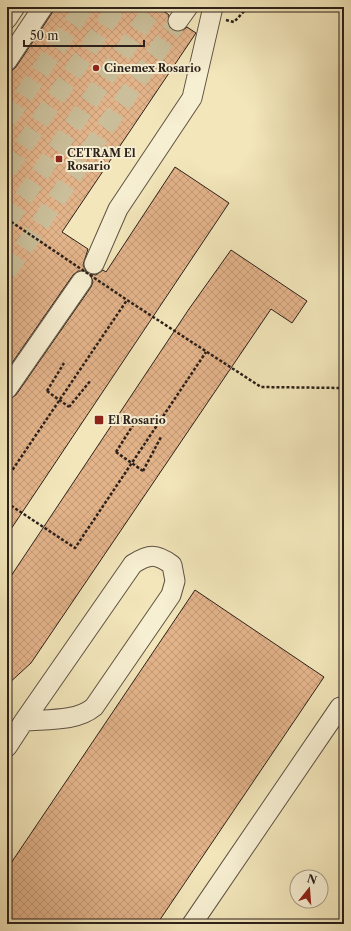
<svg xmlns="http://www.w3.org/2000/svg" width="351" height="931" font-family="'Libre Caslon Text',serif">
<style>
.building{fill:url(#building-cross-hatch);stroke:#2c211b}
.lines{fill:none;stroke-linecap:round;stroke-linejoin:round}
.minor-tunnel{stroke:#cabf9a;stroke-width:19;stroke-dasharray:19 10;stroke-linecap:butt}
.minor-casing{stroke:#5e5243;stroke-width:21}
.path{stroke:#2c211b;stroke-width:2.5;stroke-dasharray:3 2;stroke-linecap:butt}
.minor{stroke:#f7efd2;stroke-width:19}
.path-bridge{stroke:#2c211b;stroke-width:2.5;stroke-dasharray:3 2;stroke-linecap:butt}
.poi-dot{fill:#8f2418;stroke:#f7efd2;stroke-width:1.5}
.labels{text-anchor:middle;stroke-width:4;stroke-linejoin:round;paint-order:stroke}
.poi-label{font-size:11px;font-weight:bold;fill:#2c211b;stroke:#f7efd2;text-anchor:start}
</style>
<defs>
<pattern id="building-cross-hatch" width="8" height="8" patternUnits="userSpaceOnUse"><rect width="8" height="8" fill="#e3b38a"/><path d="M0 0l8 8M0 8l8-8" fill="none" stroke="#c39a76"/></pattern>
</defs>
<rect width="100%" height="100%" fill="#f2e6ba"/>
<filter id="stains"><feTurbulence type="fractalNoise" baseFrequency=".005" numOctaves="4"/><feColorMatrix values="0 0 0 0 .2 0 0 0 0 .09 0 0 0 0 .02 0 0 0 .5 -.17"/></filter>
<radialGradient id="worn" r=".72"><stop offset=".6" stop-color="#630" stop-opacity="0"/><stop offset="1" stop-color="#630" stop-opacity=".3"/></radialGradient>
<path class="building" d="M54,7H158L169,15L168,25L172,30L182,31L187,27L196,33L62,232L88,249L83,265L86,271H78L73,275L7,370V75L16,67L52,13Z
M175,167L229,203L7,535V400L16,395L91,287L93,282L90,274L96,275L103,270L106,272Z
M231,250L307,301L292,323L271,309L31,663L7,685V582L189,309Z
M195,590L324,677L157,924H7V869Z"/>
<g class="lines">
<path class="minor-tunnel" d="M7,120L84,7
M7,170L117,7
M7,222L154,7
M7,272L178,21"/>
<defs>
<path id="minor" d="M7,19L15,7
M178,21L188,7
M7,61L43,7
M94,264L118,209L192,98L213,7
M7,389L82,281
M7,747L24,721L133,564C149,554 156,553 172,565L175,581L171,595L94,707C76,722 47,719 24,721
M192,924L340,707"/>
</defs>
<use href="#minor" class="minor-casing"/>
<path class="path" d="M226,20L234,22L248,7
M47,391L64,363
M69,407L91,380
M116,452L135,422
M143,471L161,437
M7,478L127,300"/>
<use href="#minor" class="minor"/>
<path class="path-bridge" d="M7,219L127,300L261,387L344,388
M47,391L69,407
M116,452L143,471
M7,503L75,548L206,352"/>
</g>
<g class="poi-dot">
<circle cx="96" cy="68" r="4"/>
<rect x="55" y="155" width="8" height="8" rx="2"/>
<rect x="94" y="415" width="10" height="10" rx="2"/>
</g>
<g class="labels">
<g class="poi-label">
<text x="104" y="72">Cinemex Rosario</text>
<text x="67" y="157">CETRAM El<tspan x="67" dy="13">Rosario</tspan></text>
<text x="108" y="424">El Rosario</text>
</g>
</g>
<rect width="351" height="931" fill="none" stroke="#f2e6ba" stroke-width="24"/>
<rect x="8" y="8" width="335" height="915" fill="none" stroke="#2c211b" stroke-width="2"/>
<rect x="12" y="12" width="327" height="907" fill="none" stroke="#2c211b"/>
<g transform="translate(309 889) rotate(17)"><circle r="19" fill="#f7efd2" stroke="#a69d89"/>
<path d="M0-3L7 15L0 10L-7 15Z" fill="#8f2418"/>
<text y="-6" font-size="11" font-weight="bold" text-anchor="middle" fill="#2c211b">N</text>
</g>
<path d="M24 40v6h120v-6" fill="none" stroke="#2c211b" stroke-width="2"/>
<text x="30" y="40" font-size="12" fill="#2c211b" stroke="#f7efd2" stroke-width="3" paint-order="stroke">50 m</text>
<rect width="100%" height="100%" filter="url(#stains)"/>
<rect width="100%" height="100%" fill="url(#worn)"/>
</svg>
